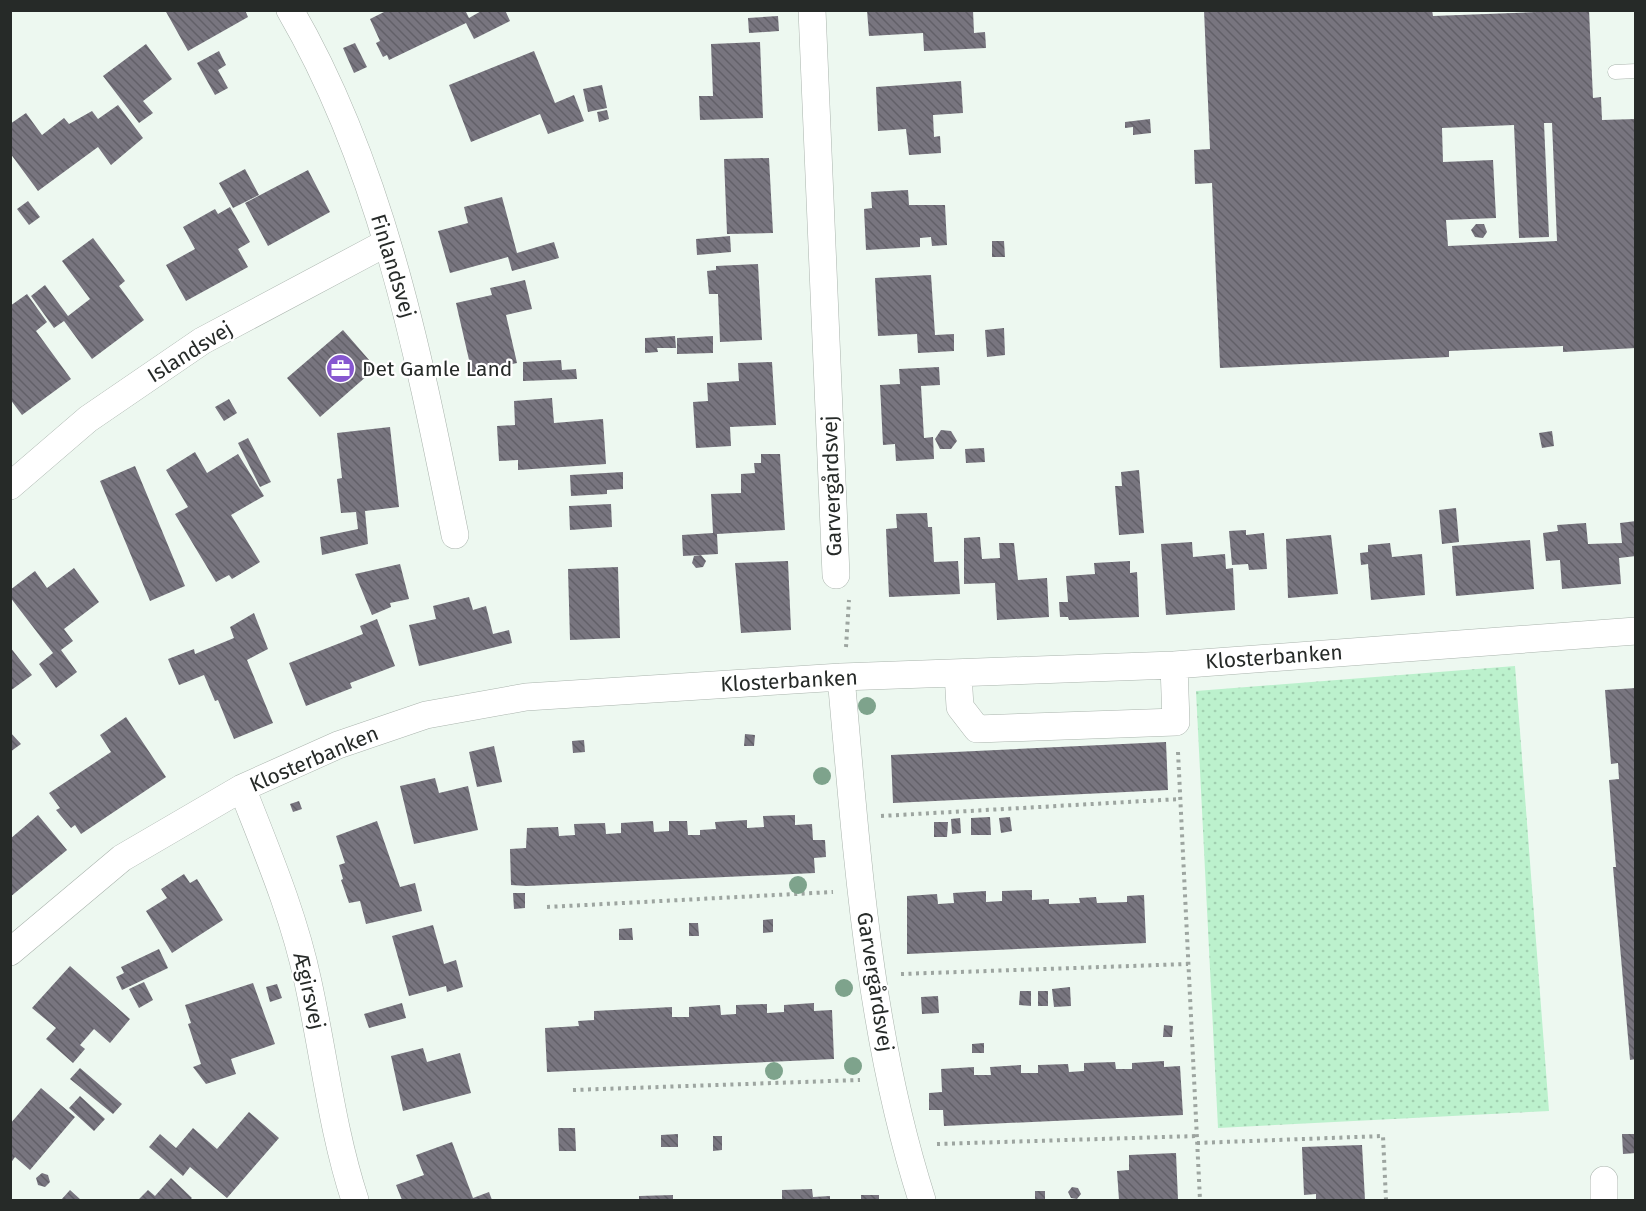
<svg xmlns="http://www.w3.org/2000/svg" width="1646" height="1211" font-family="'Fira Sans',sans-serif">
<style>
.grass{fill:url(#grass-dots)}
.building{fill:url(#building-back-hatch);fill-rule:evenodd}
.lines{fill:none;stroke-linecap:round;stroke-linejoin:round}
.lane-casing{stroke:#aab4ad;stroke-width:15}
.street-casing{stroke:#aab4ad;stroke-width:28}
.path{stroke:#9da5a0;stroke-width:4;stroke-dasharray:3 4.5;stroke-linecap:butt}
.lane{stroke:#fff;stroke-width:14}
.street{stroke:#fff;stroke-width:27}
.tree{fill:#7ea38c}
.labels{text-anchor:middle;stroke-width:4.5;stroke-linejoin:round;paint-order:stroke}
.street-label{font-size:21px;fill:#262a28;stroke:#fff}
.poi-label{font-size:21px;fill:#262a28;stroke:#fff;text-anchor:start}
</style>
<defs>
<pattern id="grass-dots" width="8" height="8" patternUnits="userSpaceOnUse" patternTransform="scale(1.5)"><rect width="8" height="8" fill="#bcf1cd"/><path d="M2 2h.1M6 6h.1" fill="none" stroke="#a1cfb0" stroke-width="1.8" stroke-linecap="round"/></pattern>
<pattern id="building-back-hatch" width="6" height="6" patternUnits="userSpaceOnUse" patternTransform="scale(1.5)"><rect width="6" height="6" fill="#78757f"/><path d="M-1 5l2 2M0 0l6 6M5-1l2 2" fill="none" stroke="#626068"/></pattern>
</defs>
<rect width="100%" height="100%" fill="#edf8f0"/>
<path class="grass" d="M1515,666L1549,1111L1218,1128L1196,691Z"/>
<path class="building" d="M165,10H245L248,17L188,51Z
M388,10H465L469,18L483,10H505L510,21L474,39L466,23L389,60L387,55L383,57L376,43L380,41L370,19Z
M867,10H973L974,33L985,32L986,48L924,51L923,33L869,36Z
M1204,10H1432L1433,16L1589,10L1593,98L1601,97L1602,120L1636,119V348L1563,352V346L1449,351V357L1220,368L1212,183L1195,184L1194,150L1210,149ZM1544,123H1552L1557,241L1448,246L1446,220L1496,218L1493,160L1443,162L1442,128L1514,125L1519,238L1549,237Z
M778,16L779,31L749,33L748,18Z
M760,42L763,118L700,120L699,96H713L711,44Z
M355,43L367,67L354,73L343,48Z
M146,44L172,79L143,101L153,113L139,123L103,76Z
M219,51L226,65L218,70L228,88L215,95L197,63Z
M534,51L555,103L574,95L584,121L548,134L540,114L471,142L449,85Z
M961,81L963,113L933,115L934,137L940,136L941,153L909,155L906,129L878,131L876,87Z
M602,85L607,108L588,112L583,89Z
M118,105L143,138L111,165L98,147L38,191L10,153V124L26,113L42,135L64,118L69,124L92,111L98,119Z
M607,110L609,119L599,122L597,112Z
M1150,119L1151,133L1133,135V127L1125,128V122Z
M769,158L773,233L727,234L724,159Z
M245,169L259,195L233,208L219,183Z
M308,170L330,212L268,246L245,203Z
M908,190L909,205H945L947,245L932,246L931,237L920,238V247L866,250L864,209L872,208L871,192Z
M502,197L517,253L554,242L559,258L512,271L508,257L450,273L438,231L468,223L464,207Z
M28,201L40,217L29,225L17,209Z
M230,207L250,242L238,249L248,267L186,301L166,265L195,249L183,227L215,209L218,214Z
M1476,224H1484L1487,232L1483,238L1475,237L1471,230Z
M730,236L731,252L697,255L696,239Z
M93,238L125,281L119,286L144,320L92,359L64,321L54,328L31,296L45,285L68,316L90,299L62,261Z
M992,241H1004L1005,257H992Z
M758,264L762,340L720,342L718,294H709L707,271L716,270V266Z
M931,275L935,335L954,334V351L918,353L917,334L878,336L875,278Z
M525,280L532,309L506,315L517,363L472,373L456,303L492,295L490,288Z
M27,294L47,322L36,331L71,379L22,415L10,399V306Z
M1004,328L1005,355L987,357L985,330Z
M343,330L376,368L320,417L287,378Z
M675,336L676,348H657L658,352L645,353V338Z
M713,336V353L677,354V338Z
M561,360L562,370L576,369L577,379L523,381V362Z
M772,362L776,425L730,427L731,446L696,448L693,402L708,401L707,383L739,381L738,363Z
M939,367L940,385L921,386L924,438L933,437L934,459L896,461L895,444L883,445L880,385L900,384L899,369Z
M552,398L554,423L603,419L606,464L518,470V460L499,461L497,426L515,425L514,401Z
M229,399L237,413L224,421L215,407Z
M390,427L399,507L365,511L368,544L322,555L320,537L358,529L356,512L341,513L337,479L342,478L337,433Z
M941,430L951,431L957,441L951,449H940L935,439Z
M1552,431L1554,446L1542,448L1539,433Z
M248,438L271,482L260,487L238,443Z
M984,448L985,462L966,463L965,449Z
M195,452L207,473L238,454L264,496L231,515L260,562L232,579L229,575L216,582L175,514L188,507L166,470Z
M761,454H780L785,530L717,534L718,554L683,556L682,535L713,533L711,494L741,493V474L755,473L754,463H761Z
M135,466L185,586L150,601L100,481Z
M1139,470L1144,533L1119,535L1115,486H1122L1121,472Z
M623,472V489L607,490V494L571,496L570,475Z
M611,504L612,527L570,530L569,506Z
M1456,508L1459,542L1442,544L1439,510Z
M927,513L928,527H932L934,562L958,561L960,594L889,597L886,529L897,528L896,514Z
M1636,521V556L1619,558L1621,584L1562,589L1560,560L1546,561L1543,533L1558,531L1557,525L1586,523L1588,544L1622,543L1620,523Z
M1246,530V535L1264,533L1267,569L1249,570L1248,564L1232,565L1229,531Z
M1331,535L1338,594L1288,598L1286,539Z
M980,537L982,559L1000,558L999,543H1014L1018,580L1047,578L1049,617L997,620L995,583L964,584V538Z
M1530,540L1534,589L1456,596L1452,546Z
M1192,542L1193,557L1225,554L1226,569L1233,568L1235,610L1166,615L1161,544Z
M1390,543L1392,557L1422,554L1425,595L1371,600L1368,564L1361,565L1360,553L1368,552V545Z
M701,555L706,561L703,567L696,568L692,563L694,556Z
M788,561L791,630L741,633L735,563Z
M1130,561V573L1137,572L1139,617L1069,620L1068,617H1060L1059,602H1068L1066,576L1095,574L1094,563Z
M400,564L409,599L390,603L391,607L372,615L355,574Z
M618,567L620,638L570,640L568,569Z
M74,568L99,602L64,629L73,641L61,650L77,672L56,688L39,664L53,653L10,597V590L35,571L47,588Z
M469,597L473,610L486,606L493,634L509,630L512,643L419,666L409,625L436,619L433,606Z
M254,613L268,649L247,660L273,723L234,739L218,700L215,701L204,675L179,685L168,659L194,649L195,654L234,638L230,627Z
M377,619L395,666L350,683L352,688L306,706L289,663L363,634L360,626Z
M10,647L32,675L10,691Z
M1636,688V1059L1630,1060L1613,867H1616L1609,780L1619,779L1618,763L1611,764L1605,690Z
M126,717L166,777L81,834L75,825L71,828L56,810L60,808L49,793L111,752L100,735Z
M10,732L21,744L10,752Z
M745,734L755,735L754,746H744Z
M584,740L585,752L573,753L572,741Z
M1166,742L1168,790L893,803L891,755Z
M494,746L502,782L477,787L469,752Z
M435,778L439,793L468,786L478,830L414,844L400,786Z
M299,801L302,809L293,812L290,804Z
M38,815L67,850L10,897V839Z
M795,815V825L812,824L813,840H825L826,857L814,858L815,873L527,886L511,885L510,849L526,848L527,828L558,827L559,836L575,835L574,824L605,823L606,834L621,833V823L653,821L654,832L669,831V821H687L688,835H700V830L716,829L715,822L747,820V828L764,827L763,816Z
M990,817L991,835H971V818Z
M1010,817L1012,831L1001,833L999,818Z
M960,818L961,833L952,834L951,819Z
M377,821L400,887L415,883L422,911L366,924L360,901L349,903L341,880L343,879L339,865L345,863L336,836Z
M934,822H948L947,837H934Z
M184,874L190,883L197,879L223,920L172,953L146,911L167,898L161,889Z
M1032,890V900L1049,899V904L1080,903L1079,898L1096,897L1097,903L1127,902V896L1144,895L1146,943L907,954V896L937,894L938,904L954,903L953,893L986,891V902L1002,901V891Z
M513,893H525V908L514,909Z
M773,919V932L763,933V920Z
M689,923H698L699,936H689Z
M433,925L444,964L456,960L463,987L447,992L446,986L409,996L392,936Z
M632,928L633,940H619V929Z
M159,949L168,968L122,990L116,977L124,973L121,967Z
M70,966L130,1019L110,1043L94,1029L80,1045L85,1049L73,1063L46,1039L56,1028L32,1008Z
M144,982L153,1000L139,1008L129,989Z
M253,983L275,1044L231,1059L236,1074L206,1084L193,1067L201,1064L188,1024L191,1023L185,1005Z
M277,984L282,998L270,1002L266,987Z
M1070,987L1071,1006L1054,1007L1052,989Z
M1020,991H1031V1006L1019,1005Z
M1038,991H1048V1006H1038Z
M938,996L939,1013L922,1014L921,997Z
M402,1003L406,1018L369,1028L364,1014Z
M814,1003V1011L832,1010L834,1059L547,1072L545,1028L579,1026L578,1021L594,1020V1011L672,1007V1017H689V1007L720,1005L721,1015L736,1014V1005L767,1004V1013L784,1012V1005Z
M1164,1025L1173,1026L1172,1037H1163Z
M984,1043V1053H972V1044Z
M423,1048L427,1062L460,1053L471,1093L403,1111L391,1056Z
M1164,1061V1067L1180,1066L1183,1115L944,1126L943,1110H929V1093L942,1092L941,1069L974,1067V1075H991L990,1067L1021,1065V1073H1038V1065L1068,1064L1069,1072L1084,1071V1063L1115,1062L1116,1069H1132V1063Z
M80,1068L122,1104L113,1114L70,1079Z
M41,1088L75,1117L30,1170L15,1157L10,1164V1124Z
M80,1096L105,1119L94,1131L69,1108Z
M249,1112L279,1138L227,1198L190,1167L183,1176L149,1147L160,1134L176,1148L193,1128L217,1149Z
M558,1128H575L576,1151H559Z
M678,1134V1147H661V1135Z
M1622,1134H1635L1636,1153L1623,1154Z
M713,1136H722V1150L713,1151Z
M452,1142L473,1198L489,1192L492,1200H402L396,1185L424,1175L416,1155Z
M1362,1145L1365,1200H1316V1194L1304,1195L1302,1147Z
M1176,1153L1178,1200H1119L1117,1171L1129,1170V1155Z
M42,1173L48,1175L50,1182L45,1187L38,1185L36,1178Z
M171,1178L192,1198L190,1200H138L148,1190L155,1196Z
M1072,1187L1078,1188L1081,1194L1077,1199L1071,1198L1068,1192Z
M812,1189L813,1197L830,1196V1200H782V1190Z
M70,1190L81,1200H61Z
M1035,1191H1045V1200H1035Z
M673,1195V1200H639V1196Z
M861,1195H879V1200H861Z"/>
<g class="lines">
<defs>
<path id="lane" d="M1615,72L1636,71"/>
<path id="street" d="M290,10C383,170 419,357 455,535
M812,10L836,575
M10,486L88,419L202,341L386,243
M958,673L960,707L977,729L1176,722L1174,665
M841,677C857,852 868,1031 922,1200
M242,788C267,852 294,915 308,982C324,1055 332,1130 355,1200
M10,952L122,858L242,788L338,745L426,715L526,697L841,677L1174,665L1636,631
M1604,1180V1200"/>
</defs>
<use href="#lane" class="lane-casing"/>
<use href="#street" class="street-casing"/>
<path class="path" d="M846,647L849,600
M1178,752L1200,1200
M881,816L1180,799
M547,907L833,892
M901,974L1188,964
M573,1090L860,1080
M1197,1143L1383,1136L1386,1200
M937,1144L1197,1136"/>
<use href="#lane" class="lane"/>
<use href="#street" class="street"/>
</g>
<g class="tree">
<circle cx="867" cy="706" r="9"/>
<circle cx="822" cy="776" r="9"/>
<circle cx="798" cy="885" r="9"/>
<circle cx="844" cy="988" r="9"/>
<circle cx="853" cy="1066" r="9"/>
<circle cx="774" cy="1071" r="9"/>
</g>
<defs>
<symbol id="office-disc" viewBox="-11 -11 22 22"><circle r="9.5" fill="#8757d0" stroke="#fff"/><path d="M-6-3h4V-5.5h4V-3h4V5H-6ZM-1-4.5V-3h2v-1.5ZM-6 0V1H6V0Z" fill="#fff"/></symbol>
</defs>
<g fill-rule="evenodd">
<use href="#office-disc" x="324" y="352" width="33" height="33"/>
</g>
<g class="labels">
<g class="street-label">
<text transform="translate(393 266) rotate(73)" y="7">Finlandsvej</text>
<text transform="translate(190 352) rotate(-32)" y="7">Islandsvej</text>
<text transform="translate(832 486) rotate(-92)" y="7">Garvergårdsvej</text>
<text transform="translate(1274 657) rotate(-4)" y="7">Klosterbanken</text>
<text transform="translate(789 681) rotate(-3)" y="7">Klosterbanken</text>
<text transform="translate(314 759) rotate(-23)" y="7">Klosterbanken</text>
<text transform="translate(875 982) rotate(81)" y="7">Garvergårdsvej</text>
<text transform="translate(309 991) rotate(77)" y="7">Ægirsvej</text>
</g>
<g class="poi-label">
<text x="362" y="376">Det Gamle Land</text>
</g>
</g>
<rect width="1646" height="1211" fill="none" stroke="#262a28" stroke-width="24"/>
</svg>
